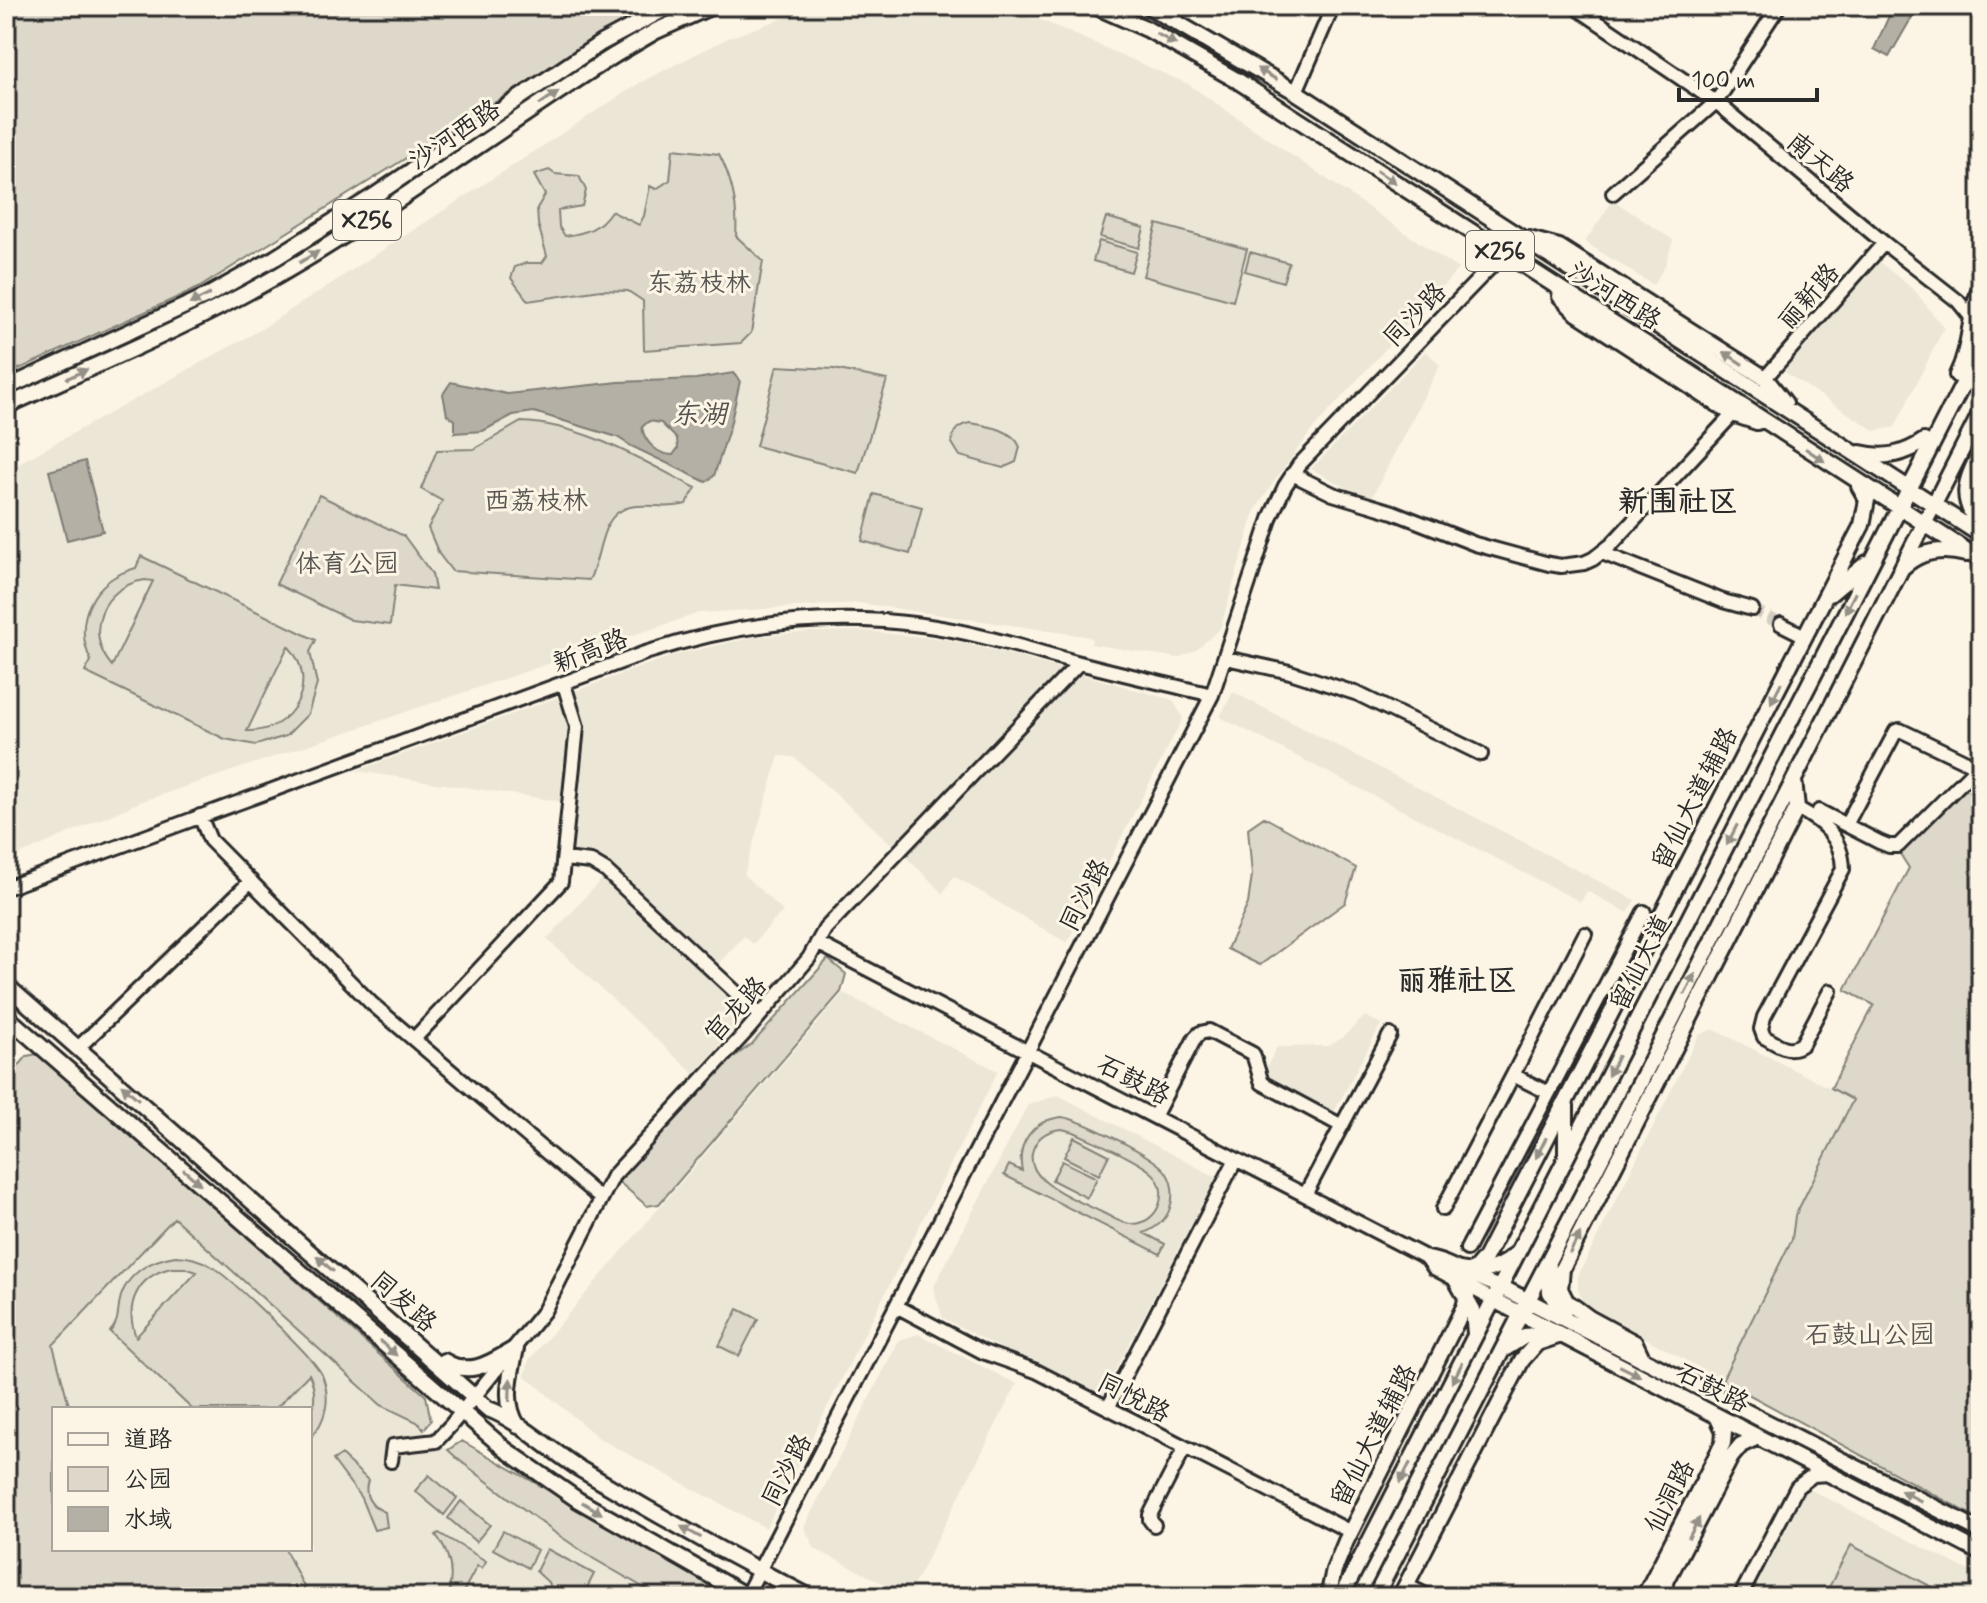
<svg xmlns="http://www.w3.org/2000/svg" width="1987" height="1603" font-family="Mynerve,'LXGW WenKai TC',sans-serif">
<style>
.built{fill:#ece6d7;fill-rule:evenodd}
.green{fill:#ded8ca;stroke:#84827a;stroke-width:2;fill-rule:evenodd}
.water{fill:#b4b0a5;stroke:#7d7b74;stroke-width:2;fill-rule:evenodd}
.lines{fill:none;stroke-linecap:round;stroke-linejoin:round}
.minor-tunnel{stroke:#d2cdc0;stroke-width:12;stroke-dasharray:12 6;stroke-linecap:butt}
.minor-casing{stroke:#2b2b2b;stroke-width:18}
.major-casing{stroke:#2b2b2b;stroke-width:20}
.minor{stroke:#fcf5e5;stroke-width:12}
.major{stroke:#fcf5e5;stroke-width:14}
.oneway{fill:#949088}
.labels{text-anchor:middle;stroke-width:6;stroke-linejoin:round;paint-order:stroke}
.shield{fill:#fcf5e5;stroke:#6a6863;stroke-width:2}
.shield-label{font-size:24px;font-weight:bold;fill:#2b2b2b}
.street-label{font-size:26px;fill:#2b2b2b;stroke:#fcf5e5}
.park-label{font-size:26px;fill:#585653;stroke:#fcf5e5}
.water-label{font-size:28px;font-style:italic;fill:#545350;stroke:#fcf5e5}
.quarter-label{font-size:30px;font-weight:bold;fill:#2b2b2b;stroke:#fcf5e5}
</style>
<rect width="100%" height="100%" fill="#fcf5e5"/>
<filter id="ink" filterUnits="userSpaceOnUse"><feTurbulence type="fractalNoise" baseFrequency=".0125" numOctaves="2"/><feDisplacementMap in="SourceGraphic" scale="16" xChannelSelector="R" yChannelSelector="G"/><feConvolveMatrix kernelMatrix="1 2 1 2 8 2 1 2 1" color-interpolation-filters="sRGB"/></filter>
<g filter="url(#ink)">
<path class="built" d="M818,6H962L1041,20L1188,84L1458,269L1312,430L1275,480L1255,511L1220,629L1196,650L1178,658L1091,644L1092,638L1085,636L859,603L699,613L140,802L12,858L6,841V475L23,461L260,330L641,82L728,38Z
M1613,200L1673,240L1665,266L1653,285L1585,242Z
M1876,259L1915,291L1944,328L1895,427L1875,431L1786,373L1785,362Z
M1426,351L1440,365L1372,497L1357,493L1311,469Z
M863,631L944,639L997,651L1173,700L1183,718L1067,943L954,876L943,893L903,854L794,757L779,756L744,875L783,911L753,944L744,936L718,964L759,1002L694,1074L547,939L612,868L594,856L569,852L565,802L356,771L674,655L754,637L808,632Z
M1233,692L1635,900L1628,913L1587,891L1581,902L1220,717Z
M843,993L998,1071L766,1528L600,1439L525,1376L529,1360Z
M1365,1016L1381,1024L1333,1114L1262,1076L1277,1047L1328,1046L1342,1038Z
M1713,1029L1854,1100L1795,1216L1792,1239L1722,1380L1590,1308L1582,1301L1578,1289V1276L1699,1035Z
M6,1069L381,1405L417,1423L459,1460L554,1532L594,1559L660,1597H6ZM54,1409H310V1549H54Z
M1058,1095L1216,1177L1100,1400L943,1318L933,1288L1028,1105Z
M918,1334L1017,1384L908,1596L815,1549L804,1527L899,1340Z
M1807,1488L1981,1577V1597H1751Z"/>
<path class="green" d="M6,6H649L200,287L6,375Z
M673,149L719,154C732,179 738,208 736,236L763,261L751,333L741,343L644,350L643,301L628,291L601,290L528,301L511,278L515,267L526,263H542L547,256L538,224L537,208L545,195L534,175L549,170L555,174L579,176L586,190L582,206L558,210L559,227L565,236C586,233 599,229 611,211L639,225L644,216L650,186L656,189L670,180Z
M1106,217L1144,228L1139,248L1100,237Z
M1157,224L1247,249L1233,301L1143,276Z
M1099,241L1137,252L1131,272L1093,261Z
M1250,252L1289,263L1283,282L1245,271Z
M777,366L834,369L887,380L858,473L756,446Z
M521,422C584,424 641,460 696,488L686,504C667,510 649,503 630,507C598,514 602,558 589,580L452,571L439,554L428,528L442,501L421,489L437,450L474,449Z
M970,423C988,426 1013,429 1020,447L1016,462L1003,468L960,456L952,443C952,432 958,425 970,423Z
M874,494L922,507L910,554L862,541Z
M319,495L404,536L432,574L435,590L395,585L390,625L351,620L276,584Z
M141,556L316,640L310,652L317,684L308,714L286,736L256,745L225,739L85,672L91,661C72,620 93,579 136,568ZM145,580L153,581L112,666C83,633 102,586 145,580ZM288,646C321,681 293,733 247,731Z
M1981,771V1520L1722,1380L1792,1239L1795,1216L1853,1100L1831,1088L1874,1005L1845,990L1909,868L1900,854Z
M1264,817L1356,868L1345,903L1260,965L1227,949L1248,904L1252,875L1248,828Z
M828,959L846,974L841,992L659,1204L647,1206L619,1182L623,1174L730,1060L752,1044Z
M37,1054L192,1188L426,1396L431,1421L424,1429L417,1422L381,1405L174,1218L53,1345L70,1409H54V1549H285L309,1597H6V1081L27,1056Z
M1062,1117C1082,1120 1155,1156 1166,1172C1173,1183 1174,1196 1170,1208C1166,1221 1156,1228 1144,1233L1165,1244L1160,1254L1004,1175L1009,1165L1022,1171C1016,1143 1033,1120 1062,1117ZM1062,1129L1074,1132C1093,1141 1144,1162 1155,1176C1170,1195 1156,1225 1131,1224C1121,1224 1112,1217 1103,1213C1079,1200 1014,1180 1036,1143C1042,1133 1051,1130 1062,1129Z
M1074,1137L1109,1155L1099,1175L1064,1157Z
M1062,1161L1097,1178L1087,1198L1052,1180Z
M175,1256C188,1256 199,1259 211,1266C229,1277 315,1358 322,1375C331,1397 327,1421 310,1438C310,1414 320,1397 309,1374L275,1409H192L110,1332C121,1319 116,1312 121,1296C129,1272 151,1260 175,1256ZM171,1268H185L197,1272L136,1337C124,1305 137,1276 171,1268Z
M738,1309L758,1319L739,1356L719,1346Z
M462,1441L735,1597H660L594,1559L554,1532L459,1460L448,1450Z
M341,1455L368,1480C363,1496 370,1506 385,1512L387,1527L374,1530L361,1498L333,1460Z
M429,1475L457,1498L444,1515L415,1491Z
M461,1501L490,1525L476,1542L448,1518Z
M503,1531L537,1550L528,1568L493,1549Z
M439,1533L486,1561L482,1568L477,1566L461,1596L449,1590C454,1569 449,1552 436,1535Z
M1851,1545L1932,1587L1926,1597H1843L1828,1589Z
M547,1549L594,1574L586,1590L599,1597H548L550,1584L536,1571Z"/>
<path class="water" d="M1884,6H1909L1916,10L1889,57L1874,49L1889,16Z
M733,373L740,381L730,426L714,476L706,482L631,446L617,437L534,412L513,415L483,431L455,433V420L447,415L443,394L451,382L507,394L619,382L696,379ZM649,421L661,423L677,439L678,448L673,455C658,455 644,442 642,427Z
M85,461L103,531L67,540L49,471Z"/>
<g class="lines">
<path class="minor-tunnel" d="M1752,609L1781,624"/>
<defs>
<path id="minor" d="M1574,6L1716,102L1884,243L1958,301L1971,317
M1296,92L1333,6
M1613,193L1716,102L1779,6
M1765,378L1884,243
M1292,474L1333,494L1393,512L1475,544L1549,564L1561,566L1584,563L1593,559L1611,545L1733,414
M1602,553L1723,601L1752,609
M1781,624L1805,636
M1226,658L1290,672L1358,694L1481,754
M1797,808C1823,822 1842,837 1843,869L1764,1017L1761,1029L1764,1037C1778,1044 1788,1054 1802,1044L1830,991
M1819,811L1879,842L1889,846H1898L1981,763
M200,816L210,840L371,1003L600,1198
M1846,825L1896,731L1900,730L1977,767
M564,859L591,862L606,871L760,1015
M6,888L645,653C734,624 828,612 922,625C974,632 1024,648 1076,662C1121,674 1167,684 1212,695
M817,943L1427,1258C1453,1262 1475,1280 1501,1287
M414,1039L561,882L577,727L564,684
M79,1047L251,881
M1549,1093L1513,1075L1585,934
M1154,1117L1195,1038L1200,1033L1209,1031L1253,1054L1262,1083L1342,1126
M1305,1195L1390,1035
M1443,1209L1513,1075
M1467,1249L1644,912
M1427,1258L1434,1268L1494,1300
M896,1306L983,1352L1036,1371L1351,1532
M1108,1408L1236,1159
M391,1461L393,1446L436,1441L451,1425L544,1311L613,1176L746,1032L809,958L825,929L1079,663
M1154,1525L1150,1520V1515L1185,1447
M1406,1585L1430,1597
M746,1596L1212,695L1271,516L1285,486L1299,465L1504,253
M1740,1597L1797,1487L1813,1475L1829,1474"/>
<path id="major" d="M1095,6L1147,29L1238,81L1981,560
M1148,6L1296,92L1981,535
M1529,239L1559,247L1765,378L1785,403
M1560,296L1577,313L1733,414L1757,422
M1957,375C1972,346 1968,315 1981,286
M6,388L207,296L275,258L374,196L601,43L670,6
M6,406C98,364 192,325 279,275C395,208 502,126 615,55L656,31L712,6
M1981,451C1965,482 1958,498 1981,528
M1860,453C1884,459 1904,455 1924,441
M1903,567C1920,551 1943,548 1966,554
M1830,594L1867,563
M6,985L488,1409C515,1418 553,1452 580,1469C655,1514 732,1557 810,1597
M6,1016L506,1450L578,1500L748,1597
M1566,1156V1105
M1548,1266L1550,1292L1564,1316
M1459,1270C1480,1274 1498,1270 1513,1256
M1472,1273L1485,1258L1862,525L1867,500L1859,486
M1456,1280L1473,1310L1475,1334
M1501,1287L1981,1531
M1494,1300L1981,1553
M516,1348C511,1374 502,1402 518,1426
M1506,1348L1525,1336L1552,1333
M1643,1360L1635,1343L1589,1318L1566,1301L1560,1289L1562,1269L1797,808L1794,780
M444,1361C471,1378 491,1362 516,1348
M1328,1597L1334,1570L1346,1541L1464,1307L1467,1297
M1341,1597L1981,349
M1375,1597L1625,1112L1981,412
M1400,1597L1522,1360L1537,1343L1561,1335
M1644,1597L1723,1443L1724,1431L1717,1416
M1658,1597L1731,1457L1741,1445L1758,1437"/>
</defs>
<use href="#minor" class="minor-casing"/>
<use href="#major" class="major-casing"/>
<use href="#minor" class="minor"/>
<use href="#major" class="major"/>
</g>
<defs><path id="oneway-solid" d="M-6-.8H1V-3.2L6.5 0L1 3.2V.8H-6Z" transform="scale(2)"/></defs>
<g class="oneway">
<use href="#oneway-solid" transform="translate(1166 39) rotate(29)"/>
<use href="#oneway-solid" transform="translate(1267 74) rotate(-150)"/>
<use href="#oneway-solid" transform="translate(549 98) rotate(-34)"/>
<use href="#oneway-solid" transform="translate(1386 177) rotate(33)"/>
<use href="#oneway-solid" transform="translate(309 257) rotate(-31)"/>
<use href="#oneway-solid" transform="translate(200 299) rotate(154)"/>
<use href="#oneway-solid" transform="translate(1733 358) rotate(-147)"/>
<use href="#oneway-solid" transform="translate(77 374) rotate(-25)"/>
<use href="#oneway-solid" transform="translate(1815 455) rotate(34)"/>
<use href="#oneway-solid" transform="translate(1850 603) rotate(117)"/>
<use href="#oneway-solid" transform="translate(1776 693) rotate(117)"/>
<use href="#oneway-solid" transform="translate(1732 835) rotate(117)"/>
<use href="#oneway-solid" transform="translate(1690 984) rotate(-63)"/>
<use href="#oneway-solid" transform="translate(1613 1066) rotate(117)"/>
<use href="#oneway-solid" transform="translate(130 1092) rotate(-139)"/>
<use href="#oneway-solid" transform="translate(1541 1148) rotate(117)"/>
<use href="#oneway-solid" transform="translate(192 1177) rotate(41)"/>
<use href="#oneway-solid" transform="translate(1575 1243) rotate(-63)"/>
<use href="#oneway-solid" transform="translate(325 1264) rotate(-139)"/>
<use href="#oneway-solid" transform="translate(388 1348) rotate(41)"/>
<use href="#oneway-solid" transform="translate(1630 1371) rotate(27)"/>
<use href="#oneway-solid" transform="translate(1457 1373) rotate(117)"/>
<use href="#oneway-solid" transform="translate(510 1390) rotate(-88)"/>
<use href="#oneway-solid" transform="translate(1405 1473) rotate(117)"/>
<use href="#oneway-solid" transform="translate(1911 1496) rotate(-153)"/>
<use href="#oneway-solid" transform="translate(592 1508) rotate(31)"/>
<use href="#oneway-solid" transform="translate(1694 1528) rotate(-62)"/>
<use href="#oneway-solid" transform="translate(691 1532) rotate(-151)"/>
</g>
</g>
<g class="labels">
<g class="shield">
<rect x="333" y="200" width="68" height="40" rx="6"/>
<rect x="1466" y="231" width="68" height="40" rx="6"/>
</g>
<g class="shield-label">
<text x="367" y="228">X256</text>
<text x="1500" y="259">X256</text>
</g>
<g class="street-label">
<text transform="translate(454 134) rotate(-34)" y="9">沙河西路</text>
<text transform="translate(1821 162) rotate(40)" y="9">南天路</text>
<text transform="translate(1615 295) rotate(32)" y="9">沙河西路</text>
<text transform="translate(1808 296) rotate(-49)" y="9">丽新路</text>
<text transform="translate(1414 314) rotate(-46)" y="9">同沙路</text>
<text transform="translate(590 650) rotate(-21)" y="9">新高路</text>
<text transform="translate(1694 798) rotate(-63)" y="9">留仙大道辅路</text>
<text transform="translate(1084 895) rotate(-63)" y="9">同沙路</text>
<text transform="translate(1640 962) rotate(-63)" y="9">留仙大道</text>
<text transform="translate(735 1009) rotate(-48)" y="9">官龙路</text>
<text transform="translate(1134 1079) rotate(27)" y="9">石鼓路</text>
<text transform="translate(404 1301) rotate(41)" y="9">同发路</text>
<text transform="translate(1713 1387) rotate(27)" y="9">石鼓路</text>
<text transform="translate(1134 1397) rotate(27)" y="9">同悦路</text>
<text transform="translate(1373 1435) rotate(-63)" y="9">留仙大道辅路</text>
<text transform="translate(786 1470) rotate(-63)" y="9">同沙路</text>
<text transform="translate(1669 1496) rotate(-63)" y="9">仙洞路</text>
</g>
<g class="park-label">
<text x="699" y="291">东荔枝林</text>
<text x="536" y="509">西荔枝林</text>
<text x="347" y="572">体育公园</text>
<text x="1870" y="1343">石鼓山公园</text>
</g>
<g class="water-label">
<text x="699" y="423">东湖</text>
</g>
<g class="quarter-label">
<text x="1678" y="511">新围社区</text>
<text x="1457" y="990">丽雅社区</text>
</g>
</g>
<rect width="1987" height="1603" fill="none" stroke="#fcf5e5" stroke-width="32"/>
<rect x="16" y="16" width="1955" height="1571" fill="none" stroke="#2b2b2b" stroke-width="3" filter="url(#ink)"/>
<rect x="52" y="1407" width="260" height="144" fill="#fcf5e5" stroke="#a8a49b" stroke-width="2"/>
<rect x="68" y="1433" width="40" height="12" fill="#fcf5e5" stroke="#a8a49b" stroke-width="2"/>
<text x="124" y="1447" font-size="24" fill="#2b2b2b">道路</text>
<rect x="68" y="1467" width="40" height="24" fill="#ded8ca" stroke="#a8a49b" stroke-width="2"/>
<text x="124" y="1487" font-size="24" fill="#2b2b2b">公园</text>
<rect x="68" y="1507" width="40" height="24" fill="#b4b0a5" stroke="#a8a49b" stroke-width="2"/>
<text x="124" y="1527" font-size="24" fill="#2b2b2b">水域</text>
<path d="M1679 88v12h138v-12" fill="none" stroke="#2b2b2b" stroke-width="4"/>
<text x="1691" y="88" font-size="24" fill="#2b2b2b" stroke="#fcf5e5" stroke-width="6" paint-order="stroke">100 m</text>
</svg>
